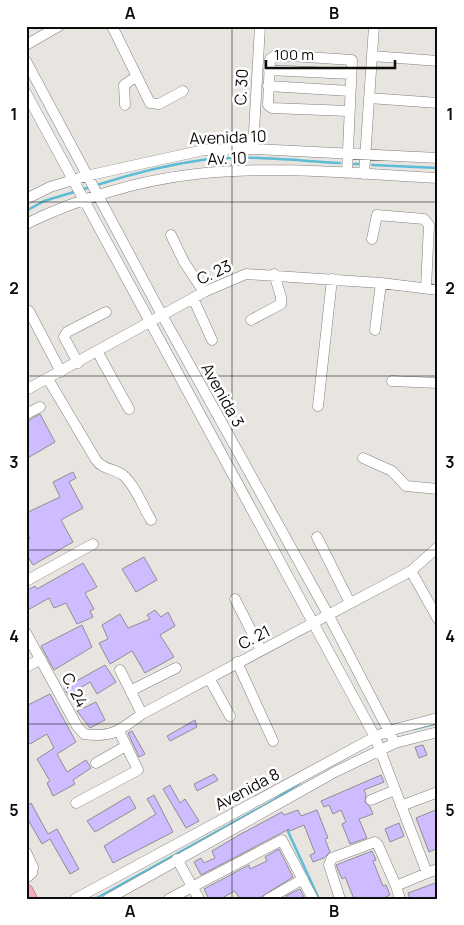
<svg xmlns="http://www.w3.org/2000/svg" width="464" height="925" font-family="Manrope,sans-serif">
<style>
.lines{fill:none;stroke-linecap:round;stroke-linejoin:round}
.stream{stroke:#5dbcd6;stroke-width:2.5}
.building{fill:#cfbbff;stroke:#8f8e92}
.minor-casing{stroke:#817f7c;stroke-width:11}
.major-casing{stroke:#9e505f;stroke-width:15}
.minor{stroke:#fff;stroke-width:10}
.major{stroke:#f4acba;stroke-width:14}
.grid{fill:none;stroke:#0d0c0b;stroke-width:1;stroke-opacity:0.55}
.labels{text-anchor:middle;stroke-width:5;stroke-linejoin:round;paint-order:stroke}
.street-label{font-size:16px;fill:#0d0c0b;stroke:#fff}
.neatline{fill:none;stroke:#0d0c0b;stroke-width:2}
.grid-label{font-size:16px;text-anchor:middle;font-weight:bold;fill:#0d0c0b}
</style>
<rect width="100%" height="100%" fill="#e8e5e1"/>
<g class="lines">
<path class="stream" d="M354,164H358
M372,165L438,168
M97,185C131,174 166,165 202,160C244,154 297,161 340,163
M83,189L88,188
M26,211L44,201L74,192
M414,729L438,723
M286,827L319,899
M95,899L274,800L300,783"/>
</g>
<path class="building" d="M40,414L55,442L26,459V422Z
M73,472L76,478L69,482L83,508L61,520L73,542L33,565L26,554V540L30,538L26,533V513L60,497L53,482Z
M144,557L157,580L136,592L122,569Z
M83,563L97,587L85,593L94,609L90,611L93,617L77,624L66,603L54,608L49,598L26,611V591L35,586L37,589Z
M155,610L161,617L168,612L175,626L160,635L174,657L145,673L132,651L110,664L99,643L108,639L102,625L120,614L128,628L150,619L147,615Z
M82,625L92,647L54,670L41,646Z
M105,665L116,682L97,694L90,682L68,695L64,688Z
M50,694L76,742L57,754L67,772L86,760L91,768L73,780L75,784L53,796L47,783L50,781L37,759L54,748L47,734L30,744L26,739V706Z
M96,702L105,720L90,728L77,711Z
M195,720L197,727L170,741L167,736Z
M132,731L145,754L139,757L128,733Z
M423,745L427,755L419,758L415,747Z
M214,774L218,780L197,791L194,784Z
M381,775L384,782L364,790L366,795L365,802L370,807L373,814L359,819L367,838L350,844L342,824L346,822L341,810L333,814L329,805L324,807L321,801Z
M170,785L180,803L185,799L199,821L186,828L163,789Z
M154,795L173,832L113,863L104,846L156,814L147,799Z
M129,796L136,808L95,832L87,821Z
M31,803L48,834L57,829L79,869L70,874L50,839L42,844L26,816V806Z
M438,809V848L429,852L416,818Z
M298,810L301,816L317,810L328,838L325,839L330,852L324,858L313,862L310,855L315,853L304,825L290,831L289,829L201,875L194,862L201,858L204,863L215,858L212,851L239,835L282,812L284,815Z
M399,823L404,836L390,842L385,829Z
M279,849L293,877L258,899H240L235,891L220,899H209L204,889L249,865L250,869L267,861L265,857Z
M372,851L376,860L373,861L383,886L386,885L390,895L386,897L387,899H354L345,877L342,879L336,865Z
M438,882V899H410L408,893Z
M300,889L305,899H287L286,896Z"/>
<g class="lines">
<defs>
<path id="minor" d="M112,26L150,103L159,104L183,91
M26,45L59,26
M372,56L438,61
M26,61L162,315L329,616L395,743
M269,70L351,74
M268,86L350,91
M26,93L375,737L427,873L438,869
M369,98L438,103
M125,105L124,85L137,76
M253,149L260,26
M347,173L352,60L276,55L270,59L268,105L272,108L348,111
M364,174L374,26
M26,199L50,187L86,176L204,150L253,149L438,158
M26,224C76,199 140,180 196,174C276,165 358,174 438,178
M171,235L184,262L204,292
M372,239L377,215L424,219L429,225L426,288
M193,298L212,340
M29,311L61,372
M251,320L281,304V297L274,274
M375,330L381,283
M97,351L129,409
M78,363L64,337L67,332L106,312
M48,379L96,460C103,470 114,468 123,475C135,485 143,507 151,520
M392,381L438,383
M26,390L204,292L246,274L381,283L438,290
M318,406L332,279
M26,414L40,407
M363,458L392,471L406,486L438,489
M317,537L350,603
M411,571L438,619
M26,581L93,544
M235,599L261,650
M26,633L77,726L84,734C113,738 120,730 142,714L411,571L438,547
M237,662L273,741
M26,667L41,659
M120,670L142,714
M209,678L230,716
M132,690L176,668
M96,763L126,746
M371,800L395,790
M76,803L138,770L119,731
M401,806L438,792
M26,852L33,867L32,873L26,878
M177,859L199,899
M75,899L375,737L388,731L438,718
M108,899L335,772L395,743L438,732
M169,899L282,840L313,899
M268,899L303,879
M340,899L329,865L332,858L375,842L378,845L396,886
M400,899L396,886L427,873"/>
<path id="major" d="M26,891L30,899"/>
</defs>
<use href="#minor" class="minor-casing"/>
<use href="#major" class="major-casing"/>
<use href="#minor" class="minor"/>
<use href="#major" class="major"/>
</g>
<path class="grid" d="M232,26V899M26,202H438M26,376H438M26,550H438M26,724H438"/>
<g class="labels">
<g class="street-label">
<text transform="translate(241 87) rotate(-87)" y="6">C. 30</text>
<text transform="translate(228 137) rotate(-2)" y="6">Avenida 10</text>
<text transform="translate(227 158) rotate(-2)" y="6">Av. 10</text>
<text transform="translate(214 272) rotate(-25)" y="6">C. 23</text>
<text transform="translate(223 395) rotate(61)" y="6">Avenida 3</text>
<text transform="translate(254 637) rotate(-27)" y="6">C. 21</text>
<text transform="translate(75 690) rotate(62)" y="6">C. 24</text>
<text transform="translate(247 789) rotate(-28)" y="6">Avenida 8</text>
</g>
</g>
<rect width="464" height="925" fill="none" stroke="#ffffff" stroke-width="55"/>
<path d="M266 60v8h129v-8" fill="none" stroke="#0d0c0b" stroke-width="2.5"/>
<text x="274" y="60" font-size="15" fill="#0d0c0b" stroke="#ffffff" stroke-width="4" paint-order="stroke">100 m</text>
<rect x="28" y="28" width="408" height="870" class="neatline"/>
<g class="grid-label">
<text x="130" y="19">A</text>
<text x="334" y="19">B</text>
<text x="14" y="120">1</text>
<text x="450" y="120">1</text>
<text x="14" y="294">2</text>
<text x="450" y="294">2</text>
<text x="14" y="468">3</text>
<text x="450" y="468">3</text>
<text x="14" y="642">4</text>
<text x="450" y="642">4</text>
<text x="14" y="816">5</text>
<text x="450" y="816">5</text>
<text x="130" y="917">A</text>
<text x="334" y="917">B</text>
</g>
</svg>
